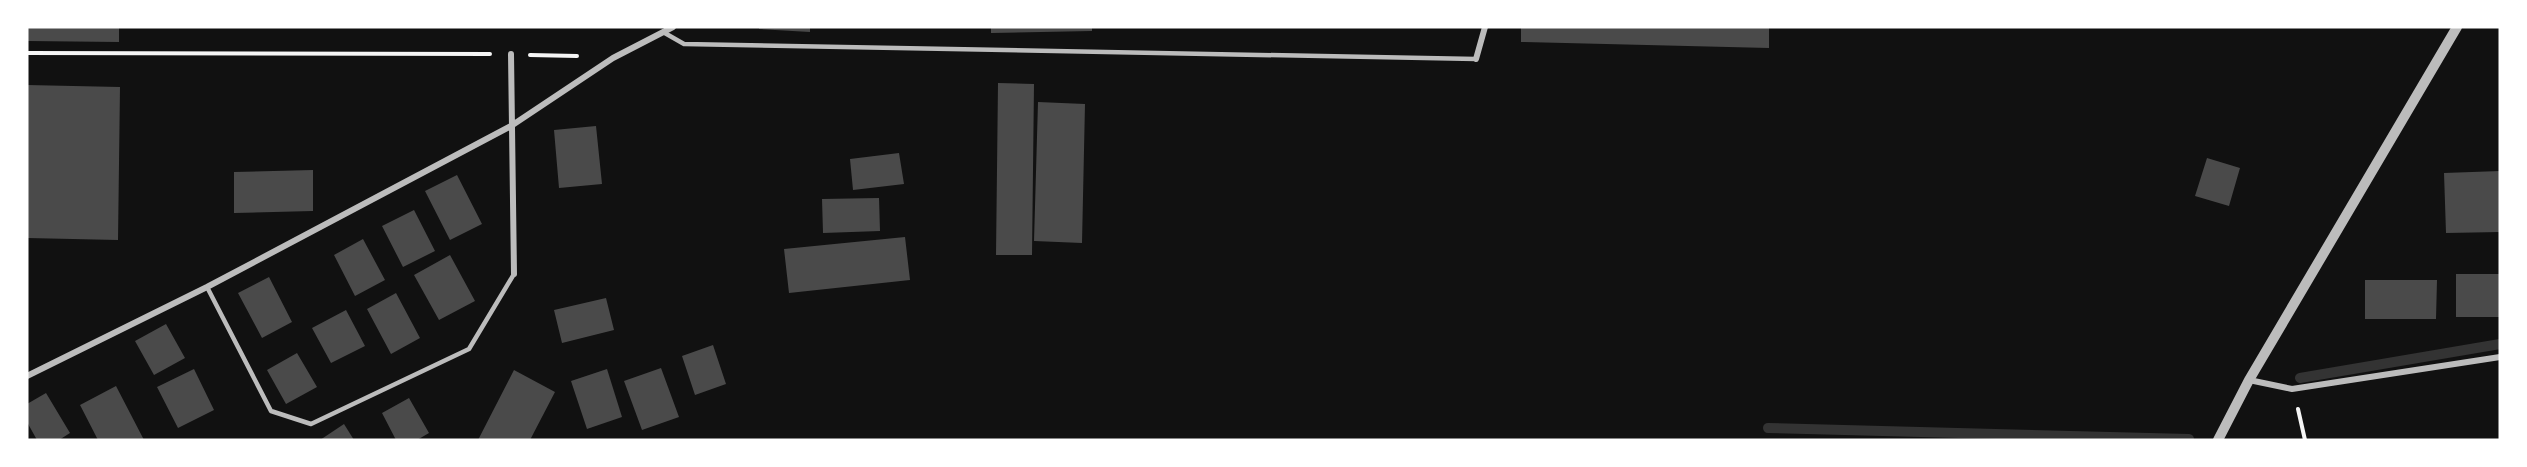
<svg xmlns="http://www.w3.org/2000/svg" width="2527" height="467" font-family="'Asap Condensed',sans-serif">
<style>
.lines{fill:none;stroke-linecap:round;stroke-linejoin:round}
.stream{stroke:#333;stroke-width:10}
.building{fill:#4a4a4a}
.path{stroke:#f5f5f5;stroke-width:4}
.service{stroke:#bcbcbc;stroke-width:4.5}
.minor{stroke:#bcbcbc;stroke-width:6}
.tertiary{stroke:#bcbcbc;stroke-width:10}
</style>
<rect width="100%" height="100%" fill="#111"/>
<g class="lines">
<path class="stream" d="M2300,378L2500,344
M1768,428L2189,439"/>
</g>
<path class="building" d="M27,27H119V42L27,41Z
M759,27H810V32L759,29Z
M991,27H1092V31L991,33Z
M1521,27H1769V48L1521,42Z
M998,83L1034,84L1032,255H996Z
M27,85L120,87L118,240L27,238Z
M1038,102L1085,104L1082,243L1034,241Z
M596,126L602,184L559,188L554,130Z
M899,153L904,184L853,190L850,159Z
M2207,158L2240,168L2229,206L2195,196Z
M313,170V211L234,213V172Z
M2500,171V232L2446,233L2444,173Z
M457,175L482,224L450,240L425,191Z
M879,198L880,231L823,233L822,199Z
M414,210L435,251L403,267L382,226Z
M905,237L910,280L789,293L784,249Z
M363,239L385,280L355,296L334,255Z
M450,255L475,301L439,320L414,275Z
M2456,274H2500V317H2456Z
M269,277L292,322L262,338L238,293Z
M2365,280H2437L2436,319H2365Z
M396,293L420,338L391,354L367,309Z
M606,298L614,330L562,343L554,310Z
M346,310L365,346L331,363L312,328Z
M166,324L185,358L154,375L135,341Z
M713,345L726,384L695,395L682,356Z
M297,353L317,387L286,404L267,370Z
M661,368L679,417L642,430L624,381Z
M194,369L214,410L178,428L157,387Z
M607,369L622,417L587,429L571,381Z
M514,370L555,392L530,440H478Z
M116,386L144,440H98L80,405Z
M46,393L70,433L59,440H37L27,422V404Z
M409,398L429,433L417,440H396L382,413Z
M344,424L354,440H320Z"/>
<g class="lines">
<path class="path" d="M27,53L490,54
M530,55L577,56
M2298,409L2305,440"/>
<path class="service" d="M663,32L684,44L1476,59
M207,287L271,411L311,424L469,349L514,274"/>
<path class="minor" d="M511,54L514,274
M1476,59L1485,27
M27,376L207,287L511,126L613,58L673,27
M2249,380L2292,389L2500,357"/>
<path class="tertiary" d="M2218,440L2249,380L2457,27"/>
</g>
<rect width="2527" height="467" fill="none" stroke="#ffffff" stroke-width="57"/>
</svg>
